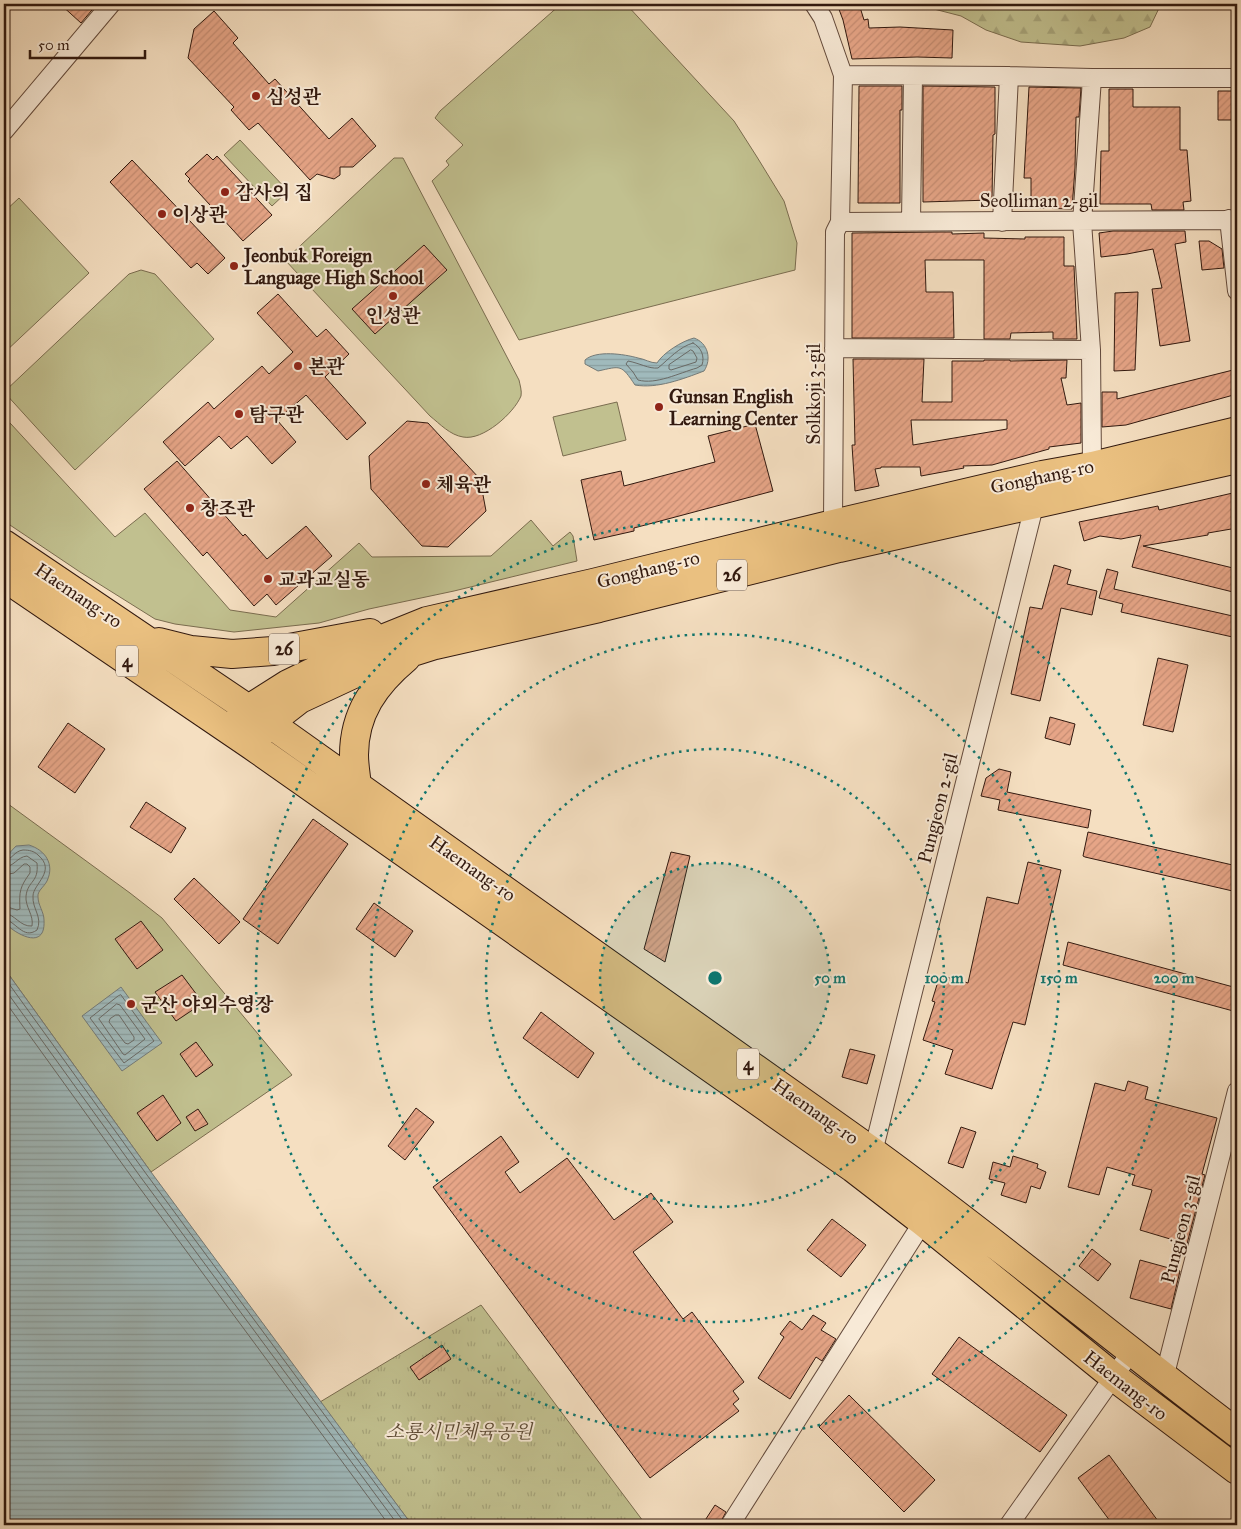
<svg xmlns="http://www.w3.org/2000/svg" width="1241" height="1529" font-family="'IM FELL Great Primer','Noto Serif KR',serif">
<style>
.grass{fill:url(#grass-tufts);stroke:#7a6c4f}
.forest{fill:url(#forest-firs);stroke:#7a6c4f}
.garden{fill:#c1c08f;stroke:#7a6c4f}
.water{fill:url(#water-rules);stroke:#747a77}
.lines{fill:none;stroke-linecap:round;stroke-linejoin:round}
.shore{stroke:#696a66;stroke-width:1}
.building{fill:url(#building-hatch);stroke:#32190f;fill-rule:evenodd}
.minor-casing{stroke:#634a3c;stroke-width:20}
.primary-casing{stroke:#32190f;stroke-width:30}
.minor{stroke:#f8ead7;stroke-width:18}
.primary{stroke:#eac080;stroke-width:28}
.ring{fill:none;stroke:#0f766e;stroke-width:2.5;stroke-dasharray:2.5 5}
.poi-dot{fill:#8f2418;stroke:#f8ead7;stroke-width:2}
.labels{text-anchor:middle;stroke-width:4;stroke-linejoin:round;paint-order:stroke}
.shield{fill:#f8ead7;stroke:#6d584b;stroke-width:1}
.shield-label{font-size:18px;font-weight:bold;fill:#32190f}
.poi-label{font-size:19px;font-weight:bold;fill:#32190f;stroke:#f8ead7;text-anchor:start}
.street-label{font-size:19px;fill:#32190f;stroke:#f8ead7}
.park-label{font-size:19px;font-style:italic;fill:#5d4b35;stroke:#f8ead7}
.centre{fill:#0f766e;stroke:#f8ead7;stroke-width:2.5}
.ring-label{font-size:15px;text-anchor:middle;font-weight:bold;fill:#0f766e;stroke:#f8ead7;stroke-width:4;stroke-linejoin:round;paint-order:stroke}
</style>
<defs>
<pattern id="grass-tufts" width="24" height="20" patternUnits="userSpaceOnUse" patternTransform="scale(1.25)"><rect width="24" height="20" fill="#c1c08f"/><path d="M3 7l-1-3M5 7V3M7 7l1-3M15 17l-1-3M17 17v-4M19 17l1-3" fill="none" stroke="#a6a47a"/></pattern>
<pattern id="forest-firs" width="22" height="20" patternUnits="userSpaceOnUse" patternTransform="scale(1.25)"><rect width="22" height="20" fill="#c1c08f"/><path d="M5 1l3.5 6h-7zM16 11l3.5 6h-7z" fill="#a6a47a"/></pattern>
<pattern id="water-rules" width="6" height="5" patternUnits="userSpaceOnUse" patternTransform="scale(1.25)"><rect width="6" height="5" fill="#a0babc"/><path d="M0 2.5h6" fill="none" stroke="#8a9fa0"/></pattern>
<pattern id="building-hatch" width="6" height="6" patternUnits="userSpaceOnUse" patternTransform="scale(1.25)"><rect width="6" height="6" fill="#e6a587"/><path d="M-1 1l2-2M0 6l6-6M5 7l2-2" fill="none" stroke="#c68d73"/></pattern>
</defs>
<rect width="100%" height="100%" fill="#f5dfc1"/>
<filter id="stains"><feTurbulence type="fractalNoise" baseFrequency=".004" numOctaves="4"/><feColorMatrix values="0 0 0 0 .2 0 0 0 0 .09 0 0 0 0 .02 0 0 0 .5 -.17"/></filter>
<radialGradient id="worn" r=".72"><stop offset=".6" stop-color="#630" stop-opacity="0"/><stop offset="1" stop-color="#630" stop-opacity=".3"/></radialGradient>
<path class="grass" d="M481,1305L646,1525H412L320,1402Z"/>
<path class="forest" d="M891,4H1161L1150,27L1124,38L1080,46L1021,42L986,30L961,16L930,8Z"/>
<path class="garden" d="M561,4H626L734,121L757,157L784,201L797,243L795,270L519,340L432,181L449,165L446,161L463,145L435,118L440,111Z
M240,140L288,191L272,206L224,155Z
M394,158H403L519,380C520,385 522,391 521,396C514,413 483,441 463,437C450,435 440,424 430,416L285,260Z
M19,198L89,273L4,353V212Z
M141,270L155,274L214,339L75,470L4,392L129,274Z
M617,402L626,440L563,456L553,417Z
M4,418L11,424L115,537L145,513L230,610L276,617L359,543L372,557L491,556L531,520L553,546L570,532L573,536L577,561L454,591L369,609L319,623L234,632L175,624L155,619L80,572L4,521Z
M4,801L130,893L162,918L292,1075L151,1172L4,968Z"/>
<path class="water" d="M694,338C708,343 712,359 704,371C683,379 657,389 635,385C621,364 621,366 598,371L585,364V360C596,350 624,354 638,358C645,359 650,363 657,363C663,353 682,341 694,338Z
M29,845C45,850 55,864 47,881C44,887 37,891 38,897C38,905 44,912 44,920C46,951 16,935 4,922V859L16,846Z
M4,968L151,1172L412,1525H4Z
M121,987L162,1043L122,1071L82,1016Z"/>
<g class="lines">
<path class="shore" d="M693,343C701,347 705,356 702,365L697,368C679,373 656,385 638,380L633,372L626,364L628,361C639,363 649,369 658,368C669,359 679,347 693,343Z
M691,350L693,351L697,358L696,362L671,370L669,369V365Z
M4,861C12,860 14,851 23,850C29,850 34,851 38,855C57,871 33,884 33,896C32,909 43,917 37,930C23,940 16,921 4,919
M4,867C14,867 17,857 27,856L37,863C39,883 28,880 26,896C25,907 34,915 32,926C20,927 15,914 4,913
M4,875L14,873L24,864H27L30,867V873C20,887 19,891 20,909L17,910L4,906
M4,977L147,1175L406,1525
M4,988L142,1179L398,1525
M121,995L154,1041L124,1063L90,1018L118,996Z
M4,1000L136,1183L389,1525
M117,1004L120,1005L145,1039L125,1055L123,1054L99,1019Z
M116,1015H119L134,1037V1040L128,1044L125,1043L109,1022L110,1019Z"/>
</g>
<path class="building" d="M60,4H97L81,23Z
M837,4H859L864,20L868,19L869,28L900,27L953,30L952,58L917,57L852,59L843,20Z
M214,11L238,38L233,43L269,84L275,79L329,139L352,118L376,146L353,167H340V175L334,179L317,174L310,180L258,123L249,130L231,110L234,107L188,58L194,29Z
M859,86H902V110H900V203H858Z
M923,86L995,87V134L993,135L992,200L923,202Z
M1029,87L1081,88L1079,117H1076L1075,168L1072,209L1031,208V178H1024Z
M1109,89H1133V107H1180V150H1187L1191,201L1183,202L1184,210H1152L1151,204H1100L1101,151H1109Z
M1218,91H1237V120H1218Z
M207,154L213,160L217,156L272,215L243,241L188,181L190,179L185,174Z
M132,160L225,258L208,274L197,263L191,268L110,182Z
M1113,231H1185L1186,242L1175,244L1190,341L1160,346L1152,289L1162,288L1153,249L1127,254L1101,257L1099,233Z
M940,232H952V234L984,233V238L1025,239V237H1064V266H1074L1077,339H1053V332L1011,333L1010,339H984V260H925L926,292H953L954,338H852V233Z
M1199,241H1209L1222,249L1224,268L1202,270Z
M424,245L447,270L375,334L352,309Z
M1138,292L1135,370L1114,371L1115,293Z
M278,294L317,337L326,329L349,354L325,377L366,423L347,440L306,395L277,420L296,442L272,464L247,436L231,449L219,436L185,466L163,442L208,402L214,409L262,366L269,374L293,352L257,313Z
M853,359H924L922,402H952V361H984V360H1010V361L1067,360L1066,378H1061L1067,405L1081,403V443L1049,447V449L992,465L963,466L964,468L921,476L920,467H881V468L875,469L879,486L855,491L852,445H855ZM911,420H1007V429L913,445Z
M1237,369V394L1126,425L1102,427V392H1117V399Z
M407,421L428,423L480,479L486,511L448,547L422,546L371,489L369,456Z
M755,424L773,491L634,528V531L594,540L581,480L621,471L624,486L715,462L708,436Z
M177,461L243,536L245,534L267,559L306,526L332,556L276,605L267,594L254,606L207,552L203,556L144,489Z
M1237,492V528L1208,533V535L1143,546L1237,569V593L1132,567L1141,535L1121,539L1100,536L1084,541L1079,522L1158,506L1159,510Z
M1054,565L1071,570L1067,584L1097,591L1092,615L1061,608L1040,701L1011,694L1030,607L1042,609Z
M1107,569L1118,572L1114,589L1237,617V638L1121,612L1123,604L1099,598Z
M1158,658L1188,665L1173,732L1143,725Z
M1050,717L1075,724L1070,745L1045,738Z
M68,723L105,749L75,793L38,767Z
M999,769L1011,772L1007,792L1091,810L1088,828L998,810L1000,800L981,796L986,778Z
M146,802L186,828L171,853L130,827Z
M313,819L348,844L278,944L243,919Z
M1088,832L1237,866V892L1085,857L1083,856Z
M671,852L690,856L665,962L644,949Z
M1028,862L1061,870L1025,1025L1013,1022L992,1089L945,1074L953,1050L923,1040L935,1002L932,1001L940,975L968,983L987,897L1018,904Z
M194,878L240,922L219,944L174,899Z
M374,903L413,931L395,957L356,929Z
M141,921L163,950L137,969L115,939Z
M1068,942L1237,988V1012L1063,965Z
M182,975L203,1003L176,1021L155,992Z
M541,1012L594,1053L578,1078L523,1038Z
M196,1042L213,1065L196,1077L180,1054Z
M850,1049L875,1055L867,1084L842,1077Z
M1128,1081L1148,1087L1145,1099L1217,1118L1202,1174L1205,1175L1187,1244L1140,1230L1152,1190L1132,1185L1135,1175L1107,1167L1099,1195L1068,1187L1095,1083L1125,1091Z
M163,1095L181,1123L157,1141L137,1113Z
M416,1108L434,1122L405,1160L388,1146Z
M198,1109L208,1124L195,1131L186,1117Z
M961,1127L976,1132L963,1168L948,1163Z
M501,1136L519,1162L505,1172L520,1193L567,1158L614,1220L651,1193L673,1222L633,1252L683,1319L692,1312L744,1382L733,1391L739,1399L733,1404L739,1411L650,1478L433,1187Z
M1013,1156L1038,1164L1037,1168L1046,1172L1040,1189L1031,1186L1026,1203L1001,1195L1005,1183L989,1179L993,1162L1010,1167Z
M832,1219L866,1245L841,1277L807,1250Z
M1092,1249L1111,1264L1098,1281L1079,1266Z
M1140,1260L1180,1271L1171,1309L1130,1298Z
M813,1315L826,1323L821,1330L836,1339L822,1361L816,1357L790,1399L758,1378L784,1337L780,1334L790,1321L802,1330Z
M959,1337L1067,1415L1040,1452L932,1374Z
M442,1345L451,1359L419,1380L410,1367Z
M849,1395L935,1480L904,1512L819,1427Z
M1109,1455L1161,1525H1113L1078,1478Z
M715,1505L726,1512L720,1523L718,1525H702Z"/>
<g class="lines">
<defs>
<path id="minor" d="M814,4L823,18L843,75L840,222L835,232L833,524
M843,75L1009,76L1092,78H1237
M4,131L111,4
M1229,219L1237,291
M911,221L913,76
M840,222L1237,220
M1002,222L1009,76
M834,348L1091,350
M1092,466L1091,350L1082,222L1092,78
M873,1152L1036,498
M1164,1378L1237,1091
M730,1525L928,1214
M1009,1525L1131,1352"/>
<path id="primary" d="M4,544L269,723L873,1152C997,1242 1115,1341 1237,1433
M4,577L251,745L853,1168L923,1222L1114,1377L1237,1470
M159,642L191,650L232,654L273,651L370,633
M237,722L247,710L288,684L370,644L427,621L593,583L833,524L1042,475L1092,466L1237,431
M258,736L269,723L300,699L375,664L435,645L599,608L839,548L1237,459
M357,786C356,776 354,765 354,755C354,713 375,684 406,658"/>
</defs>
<use href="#minor" class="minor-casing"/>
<use href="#primary" class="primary-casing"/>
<use href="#minor" class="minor"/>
<use href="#primary" class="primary"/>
</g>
<circle cx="715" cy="978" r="115" fill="#0f766e" fill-opacity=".12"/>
<g class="ring">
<circle cx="715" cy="978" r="115"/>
<circle cx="715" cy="978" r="229"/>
<circle cx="715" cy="978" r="344"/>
<circle cx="715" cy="978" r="459"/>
</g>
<g class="poi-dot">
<circle cx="256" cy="96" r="5"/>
<circle cx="225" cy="192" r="5"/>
<circle cx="162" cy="214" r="5"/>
<circle cx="234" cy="266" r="5"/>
<circle cx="393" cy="296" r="5"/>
<circle cx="298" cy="366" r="5"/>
<circle cx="659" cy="407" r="5"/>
<circle cx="239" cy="414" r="5"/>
<circle cx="426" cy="484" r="5"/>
<circle cx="190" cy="508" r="5"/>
<circle cx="268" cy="579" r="5"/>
<circle cx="131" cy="1004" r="5"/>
</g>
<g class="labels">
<g class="shield">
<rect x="717" y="559.5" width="30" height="31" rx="4"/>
<rect x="269" y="633.5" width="30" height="31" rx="4"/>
<rect x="116" y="645.5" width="22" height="31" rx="4"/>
<rect x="737" y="1048.5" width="22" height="31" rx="4"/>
</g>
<g class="shield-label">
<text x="732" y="581">26</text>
<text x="284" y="655">26</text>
<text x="127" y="667">4</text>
<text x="748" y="1070">4</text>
</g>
<g class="poi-label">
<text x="266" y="103">심성관</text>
<text x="235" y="199">감사의 집</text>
<text x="172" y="221">이상관</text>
<text x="244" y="262">Jeonbuk Foreign<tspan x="244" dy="22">Language High School</tspan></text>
<text x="393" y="322" text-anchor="middle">인성관</text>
<text x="308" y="373">본관</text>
<text x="669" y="403">Gunsan English<tspan x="669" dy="22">Learning Center</tspan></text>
<text x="249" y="421">탐구관</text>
<text x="436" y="491">체육관</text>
<text x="200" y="515">창조관</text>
<text x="278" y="586">교과교실동</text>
<text x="141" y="1011">군산 야외수영장</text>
</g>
<g class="street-label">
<text x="1039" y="207">Seolliman 2-gil</text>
<text transform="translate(813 394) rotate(-90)" y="7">Solkkoji 3-gil</text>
<text transform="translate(1042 476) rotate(-12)" y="7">Gonghang-ro</text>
<text transform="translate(648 569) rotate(-14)" y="7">Gonghang-ro</text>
<text transform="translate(79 595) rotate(34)" y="7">Haemang-ro</text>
<text transform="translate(937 808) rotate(-76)" y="7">Pungjeon 2-gil</text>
<text transform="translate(473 868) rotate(35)" y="7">Haemang-ro</text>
<text transform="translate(816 1111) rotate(35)" y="7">Haemang-ro</text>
<text transform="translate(1180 1229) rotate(-76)" y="7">Pungjeon 3-gil</text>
<text transform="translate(1126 1385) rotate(38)" y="7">Haemang-ro</text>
</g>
<g class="park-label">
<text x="459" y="1438">소룡시민체육공원</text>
</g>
</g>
<circle cx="715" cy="978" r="8" class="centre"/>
<g class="ring-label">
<text x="830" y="983">50 m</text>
<text x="944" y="983">100 m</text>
<text x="1059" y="983">150 m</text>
<text x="1174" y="983">200 m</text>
</g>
<rect width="1241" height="1529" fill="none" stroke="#f5dfc1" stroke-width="20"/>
<rect x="5" y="5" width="1231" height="1519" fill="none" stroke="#32190f" stroke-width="2.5"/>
<rect x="10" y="10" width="1221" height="1509" fill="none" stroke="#32190f"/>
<path d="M30 50v8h115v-8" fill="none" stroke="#32190f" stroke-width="2.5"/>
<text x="38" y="50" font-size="15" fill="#32190f" stroke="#f8ead7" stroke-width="4" paint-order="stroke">50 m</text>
<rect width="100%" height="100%" filter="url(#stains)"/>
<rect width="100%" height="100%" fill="url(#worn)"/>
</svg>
